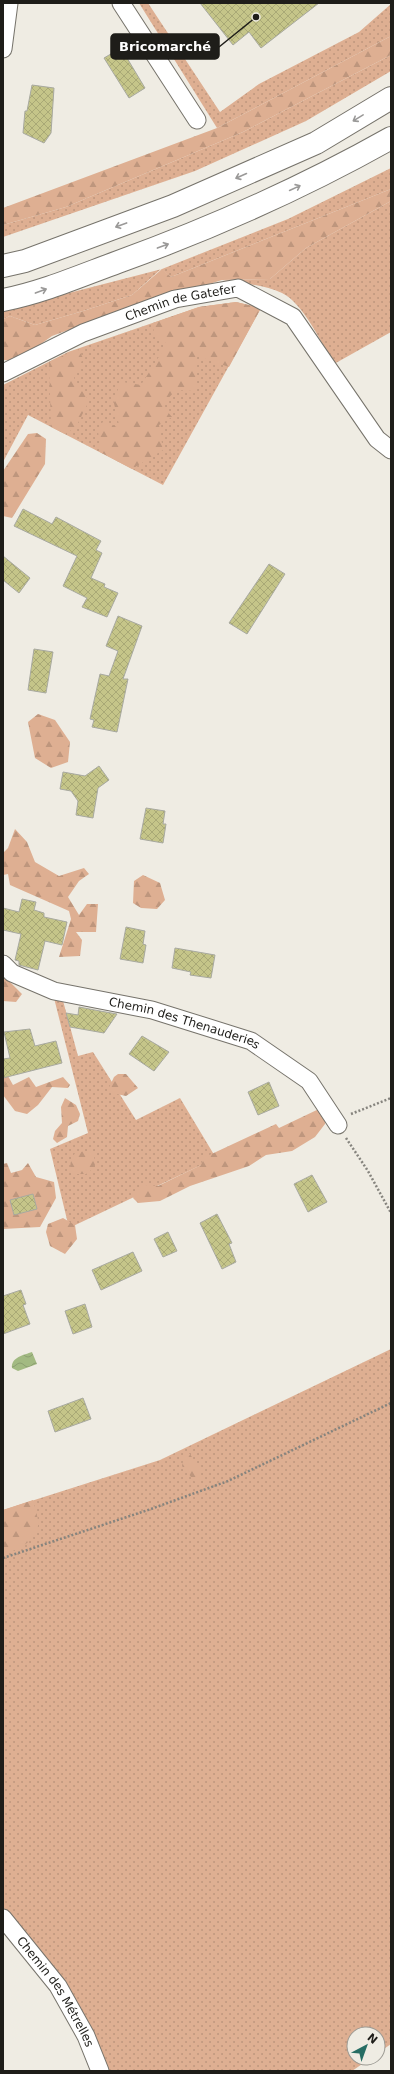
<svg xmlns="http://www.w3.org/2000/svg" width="394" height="2074" font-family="'DejaVu Sans',sans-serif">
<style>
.grass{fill:url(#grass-dots)}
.forest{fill:url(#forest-firs)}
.water{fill:url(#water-waves)}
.building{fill:url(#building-cross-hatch);stroke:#a8a9a0}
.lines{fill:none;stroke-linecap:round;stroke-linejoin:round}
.minor-casing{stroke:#76736b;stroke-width:19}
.highway-casing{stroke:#76736b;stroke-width:24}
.path{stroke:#86847e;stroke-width:2.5;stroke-dasharray:2 2;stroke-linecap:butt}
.minor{stroke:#fff;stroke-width:17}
.highway{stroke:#fff;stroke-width:22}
.oneway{stroke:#9a9998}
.labels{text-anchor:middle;stroke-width:3;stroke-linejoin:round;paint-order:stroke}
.street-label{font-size:12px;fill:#1e1d19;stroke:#efece3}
.leader{fill:none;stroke:#1e1d19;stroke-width:1.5}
.callout-dot{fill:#1e1d19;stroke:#efece3;stroke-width:1.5}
.callout{fill:#1e1d19;stroke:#1e1d19;stroke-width:1.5}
.callout-label{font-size:13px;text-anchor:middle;font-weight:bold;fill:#fff}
</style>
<defs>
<pattern id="grass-dots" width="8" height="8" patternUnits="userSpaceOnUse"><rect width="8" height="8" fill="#deaf92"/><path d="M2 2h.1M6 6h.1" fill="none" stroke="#be967d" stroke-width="1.8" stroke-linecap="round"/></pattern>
<pattern id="forest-firs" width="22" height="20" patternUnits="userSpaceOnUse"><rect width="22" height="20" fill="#deaf92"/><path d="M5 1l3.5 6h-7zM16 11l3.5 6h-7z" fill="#be967d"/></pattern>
<pattern id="water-waves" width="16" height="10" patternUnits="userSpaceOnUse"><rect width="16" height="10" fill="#a2ba82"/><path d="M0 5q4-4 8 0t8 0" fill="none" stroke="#8b9f70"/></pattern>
<pattern id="building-cross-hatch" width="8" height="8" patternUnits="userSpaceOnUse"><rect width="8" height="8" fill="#c5c589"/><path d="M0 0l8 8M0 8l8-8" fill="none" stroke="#a9a976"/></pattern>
</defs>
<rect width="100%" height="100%" fill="#efece3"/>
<path class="grass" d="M139,3H148L220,112L259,84L359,32L391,4V36L217,128Z
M391,55V71L306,121L195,171L3,237V225L66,207L243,132Z
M391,168V189L171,277L161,269L132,295L83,311L35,325L10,316L3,319V310L162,269L288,219Z
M391,201V332L334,364C322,344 303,303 282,293C264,285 242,283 222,280L270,279L306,248Z
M236,302L261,308L163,485L28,415L3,462V385L68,352L199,307Z
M62,997L78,1056L93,1052L136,1120L180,1098L216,1158L69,1228L50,1149L88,1133L54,998Z
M391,1349V2044L378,2053V2034H354V2058H371L352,2071H108L64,1982L3,1907V1510L160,1460Z"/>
<path class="forest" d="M391,36V55L243,132L66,207L3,225V208L217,128Z
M391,189V201L306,248L270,279L222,280L115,313L52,336L17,361L3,360V319L10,316L35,325L83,311L132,295L162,269L171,277Z
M236,302L261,308L229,367L197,356L195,391L176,390L162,405L172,417L159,425L163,450L132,469L100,452L98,430L104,420L120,429L113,399L122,382L141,385L167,344L154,334L153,323L199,307Z
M78,349L83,358L74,378L89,401L76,427L65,434L51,427L49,362Z
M37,433L46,439L45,464L12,518L3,516V471L28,434Z
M38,714L55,720L70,742L68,762L51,768L35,758L28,722Z
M15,829L27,842L35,862L59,876L84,868L89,874L79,881L68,897L79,915L87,904H98L96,932H76L82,940L80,956L59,957L71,919L69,911L10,885L8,874L3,875V853L8,848Z
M143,875L160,883L165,900L157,909L141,908L133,903L134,881Z
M3,978L9,981L22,994L16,1002L3,1001Z
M3,1067L13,1085L29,1077L36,1087L63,1077L70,1085L68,1088L52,1087L38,1105L27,1114L15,1111L3,1095Z
M118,1074H126L138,1088L126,1096L107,1092L114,1077Z
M65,1098L76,1105L80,1114L78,1121L68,1126L67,1137L57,1143L53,1139L55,1131L62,1123L61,1107Z
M321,1108L327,1115L325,1124L315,1137L292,1151L266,1155L249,1166L190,1186L160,1201L138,1203L133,1198L135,1193L145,1185L158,1186L201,1165L203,1158L276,1124L279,1128Z
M84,1151L94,1154L95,1167L86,1174H75C68,1166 70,1162 75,1153Z
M7,1163L11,1173L22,1170L28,1163L36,1177L54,1182L56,1198L40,1227L3,1229V1164Z
M63,1218L75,1225L77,1239L65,1254L50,1246L46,1232L48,1224Z
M185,1454H190L200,1470V1479L196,1483L182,1466Z
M33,1500C35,1508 39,1519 38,1526C35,1542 18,1550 3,1554V1510Z"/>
<path class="water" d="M32,1352L37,1364L18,1371L12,1368C11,1357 24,1355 32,1352Z"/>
<path class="building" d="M200,3H319L261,48L249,32L233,45Z
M121,48L145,88L129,98L104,58Z
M32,85L54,88L51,133L44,143L23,133L25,111H27Z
M23,509L52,524L56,517L101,541L96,550L102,553L91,578L105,584L104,587L118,593L107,617L82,607L87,598L63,586L77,556L14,526Z
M3,556L30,578L19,593L3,580Z
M269,564L285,574L247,634L229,623Z
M118,616L142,626L123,679H128L117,732L92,727L94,720L90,719L100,674L109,676L118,651L106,646Z
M34,649L53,652L46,693L28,690Z
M99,766L109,780L98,788L93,818L76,815L78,801L71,791L60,789L63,772L85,776Z
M146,808L165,811L163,824H166L163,843L140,839Z
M22,899L36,902L34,910L44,913V917L67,922L62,945L45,941L38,970L19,965V961L15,960L21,934L3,930V908L19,912Z
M126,927L145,931L143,944L146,945L143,963L120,959Z
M175,948L215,955L211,978L190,975L191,972L172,968Z
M79,1007L100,1011L117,1014L104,1033L70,1027L66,1013L78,1015Z
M30,1029L35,1046L56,1041L62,1063L3,1078V1059L10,1058L4,1032Z
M142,1036L169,1052L154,1071L129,1054Z
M269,1082L279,1106L258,1115L248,1092Z
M312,1175L327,1202L308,1212L294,1184Z
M33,1194L37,1209L14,1215L10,1200Z
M217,1214L232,1243L229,1244L236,1262L222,1269L200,1223Z
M168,1232L177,1251L163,1257L154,1239Z
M133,1252L142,1271L101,1290L92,1270Z
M21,1290L26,1304L23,1305L30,1324L3,1334V1296Z
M85,1304L92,1327L73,1334L65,1311Z
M83,1398L91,1419L55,1432L48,1411Z"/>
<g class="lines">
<defs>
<g id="minor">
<path d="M121,3L197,120"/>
<path d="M3,49L9,3"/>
<path id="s1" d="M3,373L83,333L175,299L238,288L293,317L377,439L391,450"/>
<path id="s2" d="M3,964L12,973L54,991L152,1010L251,1041L309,1081L338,1125"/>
<path id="s3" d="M3,1918L58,1986L86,2036L100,2071"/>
</g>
<path id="highway" d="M3,266L25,261L173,206L316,143L391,98
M3,300C43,292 80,276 118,262C212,228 304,187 391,138"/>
</defs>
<use href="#minor" class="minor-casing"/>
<use href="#highway" class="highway-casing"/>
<path class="path" d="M351,1114L391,1098
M346,1138L368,1171L391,1213
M3,1558L151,1509L228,1481L391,1403"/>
<use href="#minor" class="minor"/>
<use href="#highway" class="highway"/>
</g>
<defs><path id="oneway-shaft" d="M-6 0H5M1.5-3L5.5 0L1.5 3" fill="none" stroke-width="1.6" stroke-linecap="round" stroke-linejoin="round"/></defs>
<g class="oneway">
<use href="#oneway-shaft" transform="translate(358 118) rotate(149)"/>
<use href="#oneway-shaft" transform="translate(241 176) rotate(156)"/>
<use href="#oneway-shaft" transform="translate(295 188) rotate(-25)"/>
<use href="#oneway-shaft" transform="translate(121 225) rotate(160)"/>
<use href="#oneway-shaft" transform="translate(163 246) rotate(-20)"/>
<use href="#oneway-shaft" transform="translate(41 291) rotate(-20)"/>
</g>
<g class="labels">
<g class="street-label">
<text dy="4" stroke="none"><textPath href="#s1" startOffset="192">Chemin de Gatefer</textPath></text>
<text dy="4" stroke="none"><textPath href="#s2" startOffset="193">Chemin des Thenauderies</textPath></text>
<text dy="4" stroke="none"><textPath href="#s3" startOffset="91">Chemin des Métrelles</textPath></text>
</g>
</g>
<path class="leader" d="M256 17L219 47"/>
<circle class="callout-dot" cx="256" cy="17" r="4"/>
<rect class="callout" x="111" y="34" width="108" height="25" rx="4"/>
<g class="callout-label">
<text x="165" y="51">Bricomarché</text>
</g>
<rect width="394" height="2074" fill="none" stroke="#1e1d19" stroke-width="8"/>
<g transform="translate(366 2046) rotate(41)"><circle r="19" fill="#efece3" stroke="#9b9992"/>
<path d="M0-3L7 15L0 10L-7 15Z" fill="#266d63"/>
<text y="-6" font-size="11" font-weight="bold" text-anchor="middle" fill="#1e1d19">N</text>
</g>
</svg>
